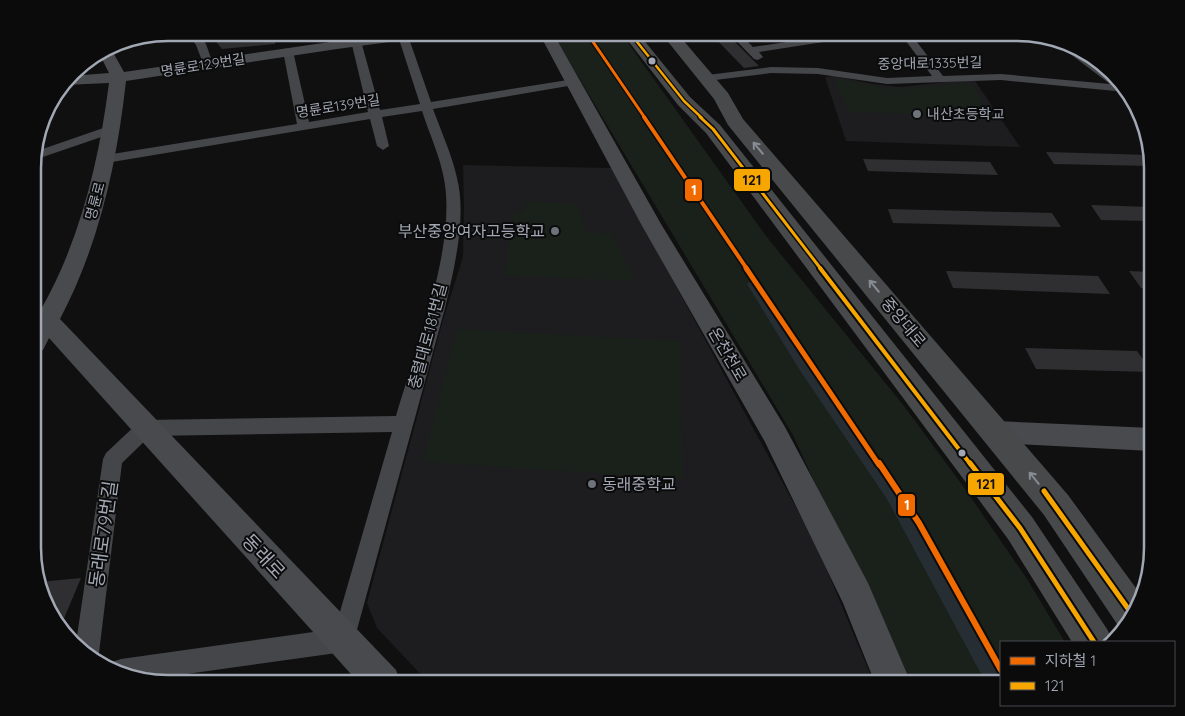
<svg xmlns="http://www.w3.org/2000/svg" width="1185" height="716" font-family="Quicksand,'Noto Sans KR',sans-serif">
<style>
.built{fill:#1d1d1f}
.green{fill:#1a211b}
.water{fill:#262e34}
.building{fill:#2f2f31}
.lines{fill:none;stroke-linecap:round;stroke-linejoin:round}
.street{fill:#454649;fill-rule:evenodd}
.secondary{fill:#494a4d;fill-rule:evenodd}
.primary{fill:#47494b;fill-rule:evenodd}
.bus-1-far3-casing{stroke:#0b0b0c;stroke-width:5}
.bus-1-far2-casing{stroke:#0b0b0c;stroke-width:6}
.bus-1-far1-casing{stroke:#0b0b0c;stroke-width:8}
.bus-1-casing{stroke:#0b0b0c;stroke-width:9}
.bus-1-far3{stroke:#f7a600;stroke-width:2.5}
.bus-1-far2{stroke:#f7a600;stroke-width:3}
.bus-1-far1{stroke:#f7a600;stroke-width:4}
.bus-1{stroke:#f7a600;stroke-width:5}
.metro-1-far3-casing{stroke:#0b0b0c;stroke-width:5.5}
.metro-1-far2-casing{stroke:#0b0b0c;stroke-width:7}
.metro-1-far1-casing{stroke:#0b0b0c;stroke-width:9}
.metro-1-casing{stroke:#0b0b0c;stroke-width:10}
.metro-1-far3{stroke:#f06a00;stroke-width:3}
.metro-1-far2{stroke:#f06a00;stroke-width:4}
.metro-1-far1{stroke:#f06a00;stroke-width:5}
.metro-1{stroke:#f06a00;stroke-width:6}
.oneway{stroke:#868b94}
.bus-dot{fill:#a1a7b3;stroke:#0b0b0c;stroke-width:2}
.poi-dot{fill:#6e727a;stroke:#0b0b0c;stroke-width:2}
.labels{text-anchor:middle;stroke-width:4;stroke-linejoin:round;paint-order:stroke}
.far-street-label{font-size:14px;fill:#a1a7b3;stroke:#0b0b0c}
.far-poi-label{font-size:14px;fill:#a1a7b3;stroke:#0b0b0c;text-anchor:start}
.poi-label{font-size:16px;fill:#a1a7b3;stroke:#0b0b0c;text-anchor:end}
.street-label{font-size:16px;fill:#a1a7b3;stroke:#0b0b0c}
.near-street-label{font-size:19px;fill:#a1a7b3;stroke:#0b0b0c}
.rim{fill:none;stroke:#a1a7b3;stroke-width:2.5}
.line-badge{stroke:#0b0b0c;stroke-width:2}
.badge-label{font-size:14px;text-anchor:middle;font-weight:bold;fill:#fff}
.pale-badge-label{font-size:14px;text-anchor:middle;font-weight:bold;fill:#111}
</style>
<rect width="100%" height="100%" fill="#101011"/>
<path class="built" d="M835,76L873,84L900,87L956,81H975L1020,147L846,141L825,77Z
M463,165L612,168L816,544L874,683H429L377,628L367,603L443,320L463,257L464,205Z"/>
<path class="green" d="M552,33H621L766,236L904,406L963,486L1027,579L1065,642H1001V683H906L793,435Z
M834,77L884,88L900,89L971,83L992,116L849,112Z
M526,201L577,204L587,232L611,234L634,277L629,281L505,275L513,213H524Z
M457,329L680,341L683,479L423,462Z"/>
<path class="water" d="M750,282H755L898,494L1001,677V683H986L887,499L801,372L747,284Z"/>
<path class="building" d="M208,32H277L275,44L222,49Z
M709,32H725L759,66L744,68Z
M1046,152L1151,155L1152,166L1054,164Z
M863,159L990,162L998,175L868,171Z
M1091,205L1152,207V221L1101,220Z
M888,209L1052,213L1061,227L893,223Z
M946,271L1098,276L1110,294L953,288Z
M1129,271L1152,272V288H1141Z
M1025,348L1137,351L1152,372L1036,369Z
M81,578L60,628L55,623L40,582Z"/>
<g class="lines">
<path class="street" d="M187,33H197L206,44L213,64L212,66H204L196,45Z
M397,33H407L431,102L574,79L580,82L574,85L433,109C441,131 452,155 457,178C467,218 454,269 445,308L352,648L344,652L151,679L110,668L112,662L121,659L335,629L392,432L150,436L122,463L99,653L96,661L76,643L103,459L106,453L139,422L146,420L396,416C415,351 457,246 444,179C440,156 429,133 422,111L382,117L389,146L383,150L377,146L370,119L106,163L100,159L106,155L297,124L283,51L288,48L293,51L309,122L368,112L351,41L356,38L361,41L380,110L420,104Z
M729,33H739L753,47L845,33H867L862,36L759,52L763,57L758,60L754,59Z
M900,33H910L943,76L1001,74L1110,84L1061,47L1060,44C1088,52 1106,72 1126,92L1001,80L887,84L818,74L771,73L707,81L701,78L707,75L771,67L818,68L887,78L932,76Z
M975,33H1017L1036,38L1032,39L980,36Z
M112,125L116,126L118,129L116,132L34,160V152Z"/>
<path class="secondary" d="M392,33H434L432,36L427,37L337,49L126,81C117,163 99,245 60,319L396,670L401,683H359L49,338L43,350L34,353V312L40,311C80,242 99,161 109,83L64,85L71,76L109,73L99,53L110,47L124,72Z
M539,33H553L661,224L785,427L868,583L911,683H875L843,603L765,442L641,224Z
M996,421L1152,428V451L996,443L986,440L982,432L986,424Z"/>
<path class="primary" d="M622,33H638L690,97L720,125L1032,517L1107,629L1112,639L1108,642H1072L1008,539L706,133L678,105Z
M661,33H677L728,93L743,119L1068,495L1141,595L1134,616L1121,630L1044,515L728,125L714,99Z"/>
<defs>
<path id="bus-1-far3" d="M630,33L684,101L702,118"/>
<path id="bus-1-far2" d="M700,117L713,129L821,269"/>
<path id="bus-1-far1" d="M820,268L971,465"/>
<path id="bus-1" d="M970,463L1020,528L1094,642
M1044,491L1134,617"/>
</defs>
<use href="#bus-1-far3" class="bus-1-far3-casing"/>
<use href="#bus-1-far2" class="bus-1-far2-casing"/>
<use href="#bus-1-far1" class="bus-1-far1-casing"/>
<use href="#bus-1" class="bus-1-casing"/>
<use href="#bus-1-far3" class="bus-1-far3"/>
<use href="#bus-1-far2" class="bus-1-far2"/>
<use href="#bus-1-far1" class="bus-1-far1"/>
<use href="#bus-1" class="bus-1"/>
<defs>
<path id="metro-1-far3" d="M587,33L645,118"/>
<path id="metro-1-far2" d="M644,117L747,269"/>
<path id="metro-1-far1" d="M746,268L879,465"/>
<path id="metro-1" d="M879,463L919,523L1001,670"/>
</defs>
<use href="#metro-1-far3" class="metro-1-far3-casing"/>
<use href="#metro-1-far2" class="metro-1-far2-casing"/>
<use href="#metro-1-far1" class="metro-1-far1-casing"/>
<use href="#metro-1" class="metro-1-casing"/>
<use href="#metro-1-far3" class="metro-1-far3"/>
<use href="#metro-1-far2" class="metro-1-far2"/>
<use href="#metro-1-far1" class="metro-1-far1"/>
<use href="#metro-1" class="metro-1"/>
</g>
<defs><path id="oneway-shaft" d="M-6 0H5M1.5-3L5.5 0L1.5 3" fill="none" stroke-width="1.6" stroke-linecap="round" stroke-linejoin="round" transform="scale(1.25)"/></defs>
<g class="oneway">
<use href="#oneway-shaft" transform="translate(758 148) rotate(-130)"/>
<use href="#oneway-shaft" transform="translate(874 286) rotate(-130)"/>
<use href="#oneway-shaft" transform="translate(1034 478) rotate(-129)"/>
</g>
<g class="bus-dot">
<circle cx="652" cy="61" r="4.5"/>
<circle cx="962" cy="453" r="4.5"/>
</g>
<g class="poi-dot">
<circle cx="917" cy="114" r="5"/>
<circle cx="555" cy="231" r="5"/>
<circle cx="592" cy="484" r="5"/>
</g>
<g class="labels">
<g class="far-street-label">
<text transform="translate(930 63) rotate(-1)" y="5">중앙대로1335번길</text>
<text transform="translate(203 65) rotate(-9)" y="5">명륜로129번길</text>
<text transform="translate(338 106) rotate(-9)" y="5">명륜로139번길</text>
<text transform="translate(95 201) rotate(-75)" y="5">명륜로</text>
</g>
<g class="far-poi-label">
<text x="927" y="119">내산초등학교</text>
</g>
<g class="poi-label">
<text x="545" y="237">부산중앙여자고등학교</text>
<text x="602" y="490" text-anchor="start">동래중학교</text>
</g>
<g class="street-label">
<text transform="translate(904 322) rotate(50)" y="6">중앙대로</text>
<text transform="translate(427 336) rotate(-75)" y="6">충렬대로181번길</text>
<text transform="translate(728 354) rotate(60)" y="6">온천천로</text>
</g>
<g class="near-street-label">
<text transform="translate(103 534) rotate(-82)" y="7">동래로79번길</text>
<text transform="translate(264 556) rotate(47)" y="7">동래로</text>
</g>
</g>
<path d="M0 0H1185V716H0ZM168 41H1017A127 127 0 0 1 1144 168V548A127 127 0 0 1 1017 675H168A127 127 0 0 1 41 548V168A127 127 0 0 1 168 41Z" fill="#0b0b0c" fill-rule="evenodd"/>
<path class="rim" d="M168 41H1017A127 127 0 0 1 1144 168V548A127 127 0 0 1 1017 675H168A127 127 0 0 1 41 548V168A127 127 0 0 1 168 41Z"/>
<g class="line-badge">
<rect x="733" y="168" width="38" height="24" rx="5" fill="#f7a600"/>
<rect x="684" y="178" width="19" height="24" rx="5" fill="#f06a00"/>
<rect x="967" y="472" width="38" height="24" rx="5" fill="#f7a600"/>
<rect x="897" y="493" width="19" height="24" rx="5" fill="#f06a00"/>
</g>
<g class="badge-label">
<text x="694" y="195">1</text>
<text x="907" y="510">1</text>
</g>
<g class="pale-badge-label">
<text x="752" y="185">121</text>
<text x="986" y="489">121</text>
</g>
<rect x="1000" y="641" width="175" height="65" fill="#0b0b0c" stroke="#47494f"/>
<rect x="1010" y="657" width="25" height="8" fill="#f06a00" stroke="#47494f"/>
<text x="1045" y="666" font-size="15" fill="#a1a7b3">지하철 1</text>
<rect x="1010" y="682" width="25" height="8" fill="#f7a600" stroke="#47494f"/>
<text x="1045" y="691" font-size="15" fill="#a1a7b3">121</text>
</svg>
